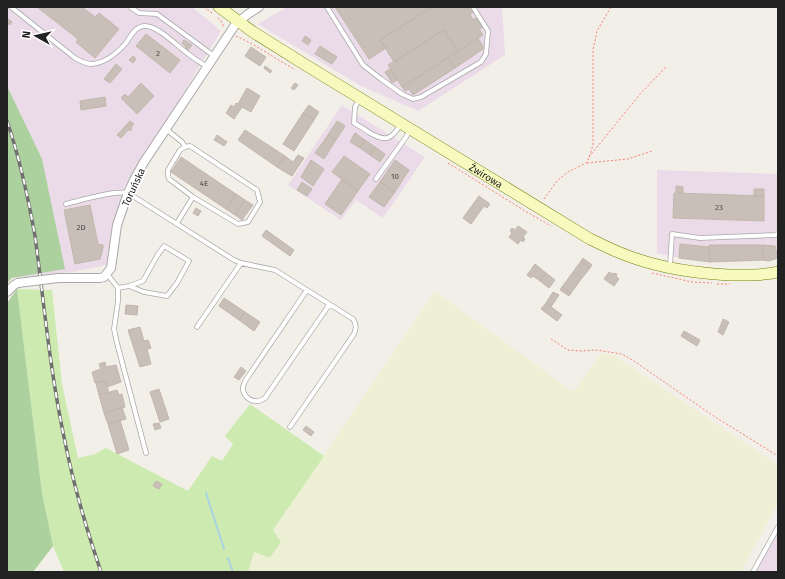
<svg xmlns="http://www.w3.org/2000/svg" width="785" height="579" font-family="'Fira Sans',sans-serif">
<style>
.industrial{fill:#ebdbe8}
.farmland{fill:#eef0d5}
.grass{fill:#cdebb0}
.forest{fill:#add19e}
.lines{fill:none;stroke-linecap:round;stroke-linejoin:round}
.stream{stroke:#aad3df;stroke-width:2}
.building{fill:#c7bfb8;stroke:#c4b6ab}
.lane-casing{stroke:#a9a9a9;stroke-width:5.5}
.street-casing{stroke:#a9a9a9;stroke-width:10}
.secondary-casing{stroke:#707d05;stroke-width:12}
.path{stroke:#fa8072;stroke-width:1;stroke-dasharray:2 2;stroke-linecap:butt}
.lane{stroke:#fff;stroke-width:4}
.street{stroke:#fff;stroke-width:8}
.secondary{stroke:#f7fabf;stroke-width:11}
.rail-casing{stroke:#707070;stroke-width:3.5}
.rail{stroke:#fff;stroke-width:2;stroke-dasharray:6;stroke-linecap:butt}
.street-bridge-casing{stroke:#a9a9a9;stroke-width:10;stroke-linecap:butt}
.street-bridge{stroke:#fff;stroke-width:8}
.labels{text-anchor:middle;stroke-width:3.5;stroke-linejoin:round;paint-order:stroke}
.number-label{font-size:8px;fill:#4b4948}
.street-label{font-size:10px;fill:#222;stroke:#fff}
</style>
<rect width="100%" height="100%" fill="#f2efe9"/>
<path class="industrial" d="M7,7H192L221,31L139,166L125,186L122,192L108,265L71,272L16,278L9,232L7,223Z
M287,7H502L505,55L418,111L359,85L258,24Z
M342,105L425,157L383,218L356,200L341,220L288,185Z
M657,170L778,174V258L769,261L710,262L679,258L657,253Z
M778,532V572H755Z"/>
<path class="farmland" d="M435,291L573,392L602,353L616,357L778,465V503L741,572H248L254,551L270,558L281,542L273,530Z"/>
<path class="grass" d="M17,289L52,290L62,384L78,458L95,454L106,448L188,491L212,456L222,461L233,444L225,436L250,404L324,456L273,530L281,542L270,558L254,552L248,572H64L53,546L42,493Z"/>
<path class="forest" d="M7,86L42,159L65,269L12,278L7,283Z
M17,289L42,493L53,546L33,572H7V303Z"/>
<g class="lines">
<path class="stream" d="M206,493L224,549
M228,558L233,572"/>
</g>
<path class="building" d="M37,7H82L95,17L99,13L119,29L95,58L76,42L78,39Z
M335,7H432L380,40L386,48L369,59Z
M432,7H465L466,8L470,7L473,12L470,14L473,20L477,17L483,27L479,29L483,35L458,51L444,30L394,62L380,40Z
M7,18L12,22L10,25L7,23Z
M444,30L458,51L402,87L388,65Z
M146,34L180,60L170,73L136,46Z
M305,36L311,40L308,45L302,41Z
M478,38L483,46V49L455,68L448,58Z
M184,40L192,45L188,50L185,48L186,47L182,43Z
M320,46L337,57L332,64L315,54Z
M251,47L266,57L260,66L245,56Z
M133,56L136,59L133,63L129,60Z
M448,58L455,68L413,95L409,89L405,91L402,87Z
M116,64L122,69L110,83L104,79Z
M265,66L272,71L270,73L264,68Z
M390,69L397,80L392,83L385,72Z
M141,83L154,96L137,114L121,98L125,94L128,97Z
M295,83L298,85L294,90L291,88Z
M247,88L260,96L251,112L242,107L234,119L226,113L231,105L234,107L236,103L238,104Z
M105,97L106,106L81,110L80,101Z
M309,105L319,112L314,120L303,113Z
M303,113L314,120L294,151L283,144Z
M130,121L134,124L131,127L132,128L130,131L129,129L121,138L117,135Z
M337,121L345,126L336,140L328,135Z
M245,130L285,156L277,167L238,140Z
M355,133L365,140L360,148L350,142Z
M217,135L227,142L224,146L214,140Z
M328,135L336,140L324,159L315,153Z
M365,140L375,147L370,155L360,148Z
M375,147L385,154L380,162L370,155Z
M298,155L304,158L292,176L277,167L285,156L293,162Z
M344,156L370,174L358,191L332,172Z
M181,157L236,194L226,209L171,172Z
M311,160L324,169L313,186L301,177Z
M395,160L409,170L395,192L380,182Z
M342,179L358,191L341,215L325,204Z
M302,182L312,189L307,196L297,190Z
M380,182L395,192L384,207L369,197Z
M676,186L683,187V193L676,192Z
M754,189H764V196H754Z
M674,193L764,196V221L673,218Z
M236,194L245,200L235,215L226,209Z
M479,196L490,204L487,208L484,206L471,224L463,218Z
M245,200L253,205L242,220L235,215Z
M90,205L98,244L103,245V248L100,259L75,264L64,210Z
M196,208L201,211L198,216L193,213Z
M518,226L527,232L523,237L525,239L523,242L521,240L518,244L509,237L512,233L510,231L512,228L515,230Z
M266,230L294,250L290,256L262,236Z
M680,244L709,247L710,262L679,258Z
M709,245H763V260L710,262Z
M763,245L775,246L778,258L769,261L763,260Z
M583,258L592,265L590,268L581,261Z
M581,261L590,268L582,278L573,272Z
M535,264L546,273L540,281L533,276L531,278L527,275Z
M573,272L582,278L571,293L562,287Z
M609,272L613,274L614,273L617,274L616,276L619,279L614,286L604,279Z
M546,273L555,280L549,288L540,281Z
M562,287L571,293L569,296L560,290Z
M553,292L559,295L551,307L546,303Z
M224,298L245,312L239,320L219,306Z
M546,303L562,315L557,321L541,309Z
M126,305L138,306L137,315L125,314Z
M245,312L260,322L254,331L239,320Z
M723,319L729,322L723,335L718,332Z
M140,327L144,341L148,340L151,348L147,349L151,364L140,367L128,330Z
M684,331L700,340L697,346L681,336Z
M105,362L106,367L116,365L121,382L107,387L105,381L95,383L92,372L101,369L99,364Z
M241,367L246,371L239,380L234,377Z
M105,381L107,388H108V392L99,395L96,383Z
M159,389L169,419L160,422L150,392Z
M117,390L119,395L122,394L125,407L104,413L99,395Z
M122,407L126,419L108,424L104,413Z
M120,420L129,450L117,454L108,424Z
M159,423L161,428L155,430L153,424Z
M306,426L314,432L311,436L303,430Z
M156,481L162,484L159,489L153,486Z"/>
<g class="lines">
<defs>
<path id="lane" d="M11,7L75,58C80,61 86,64 92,64C105,63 118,52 126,43C131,36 136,25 146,26C159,27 176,45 187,53C193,58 200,62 207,67
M130,7L139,13L157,14L214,56
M327,7L363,65L381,79L402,94L413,99L421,97L481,62L486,54L488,31L473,7
M360,99L355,107L354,123C359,126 365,129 370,133C386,142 391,140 401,124
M166,129L182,142L185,147
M376,179L406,137L410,130
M66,204C82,200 114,190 128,193L234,260L241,263L275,270L353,319C357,325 356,328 354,334L290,427
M177,223L193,197L169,179L168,175V170L180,150L185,147L190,146L257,190L260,202L248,222L238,224L193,197
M670,266L672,234L700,238L775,235L778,234
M107,274L118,288V301L114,329L117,343L146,453
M118,288L129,286L143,281L157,256L164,246L189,261L177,283L167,296L144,292L129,286
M307,290L245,381C245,382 243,386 243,387C242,394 249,401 255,401C259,402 262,400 265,398L329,305
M197,327L241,263
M753,572L778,527"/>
<path id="street" d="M58,278H100L104,277L111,268L117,225L128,193L134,180L144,162L235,25L248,14L259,7
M7,292L14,285L18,283"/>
<g id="secondary">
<path id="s1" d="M219,7L253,32L304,64L590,239C599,243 608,248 618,252C653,267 691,273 729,275C745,275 762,276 778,272"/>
</g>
</defs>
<use href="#lane" class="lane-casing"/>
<use href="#street" class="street-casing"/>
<use href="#secondary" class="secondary-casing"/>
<path class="path" d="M204,7L212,13
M218,18L221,21L224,27
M236,36C256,45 274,58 294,69
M589,157L640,94L666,67
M448,163L525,211L551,226
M587,163L628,159L652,151
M544,199L557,181L568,172L586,163L589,158L593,145V50L597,31L611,7
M652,273L692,282L712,283
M717,284H730
M551,339L568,350L581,351L596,350L622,354L634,361L712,415L778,456"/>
<use href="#lane" class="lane"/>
<use href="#street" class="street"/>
<use href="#secondary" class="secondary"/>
<defs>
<path id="rail" d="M7,121C20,159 28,197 35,236C44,303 50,371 64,437C73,483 86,528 101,572"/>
</defs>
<use href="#rail" class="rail-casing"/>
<use href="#rail" class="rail"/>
<defs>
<path id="street-bridge" d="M18,283L58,278"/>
</defs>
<use href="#street-bridge" class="street-bridge-casing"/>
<use href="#street-bridge" class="street-bridge"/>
</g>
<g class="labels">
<g class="number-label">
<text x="158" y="56">2</text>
<text x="395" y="179">10</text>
<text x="204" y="186">4E</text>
<text x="719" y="210">23</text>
<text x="81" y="230">2D</text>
</g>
<g class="street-label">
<text dy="4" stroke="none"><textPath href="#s1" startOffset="316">Żwirowa</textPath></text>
<text transform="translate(133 187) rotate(-65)" y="4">Toruńska</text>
</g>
</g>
<rect width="785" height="579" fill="none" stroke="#222222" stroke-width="16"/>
<g transform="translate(36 36) rotate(278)" stroke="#ffffff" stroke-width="3" paint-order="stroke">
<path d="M0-3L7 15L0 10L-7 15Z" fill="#222222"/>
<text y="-6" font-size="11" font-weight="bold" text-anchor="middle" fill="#222222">N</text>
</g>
</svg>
